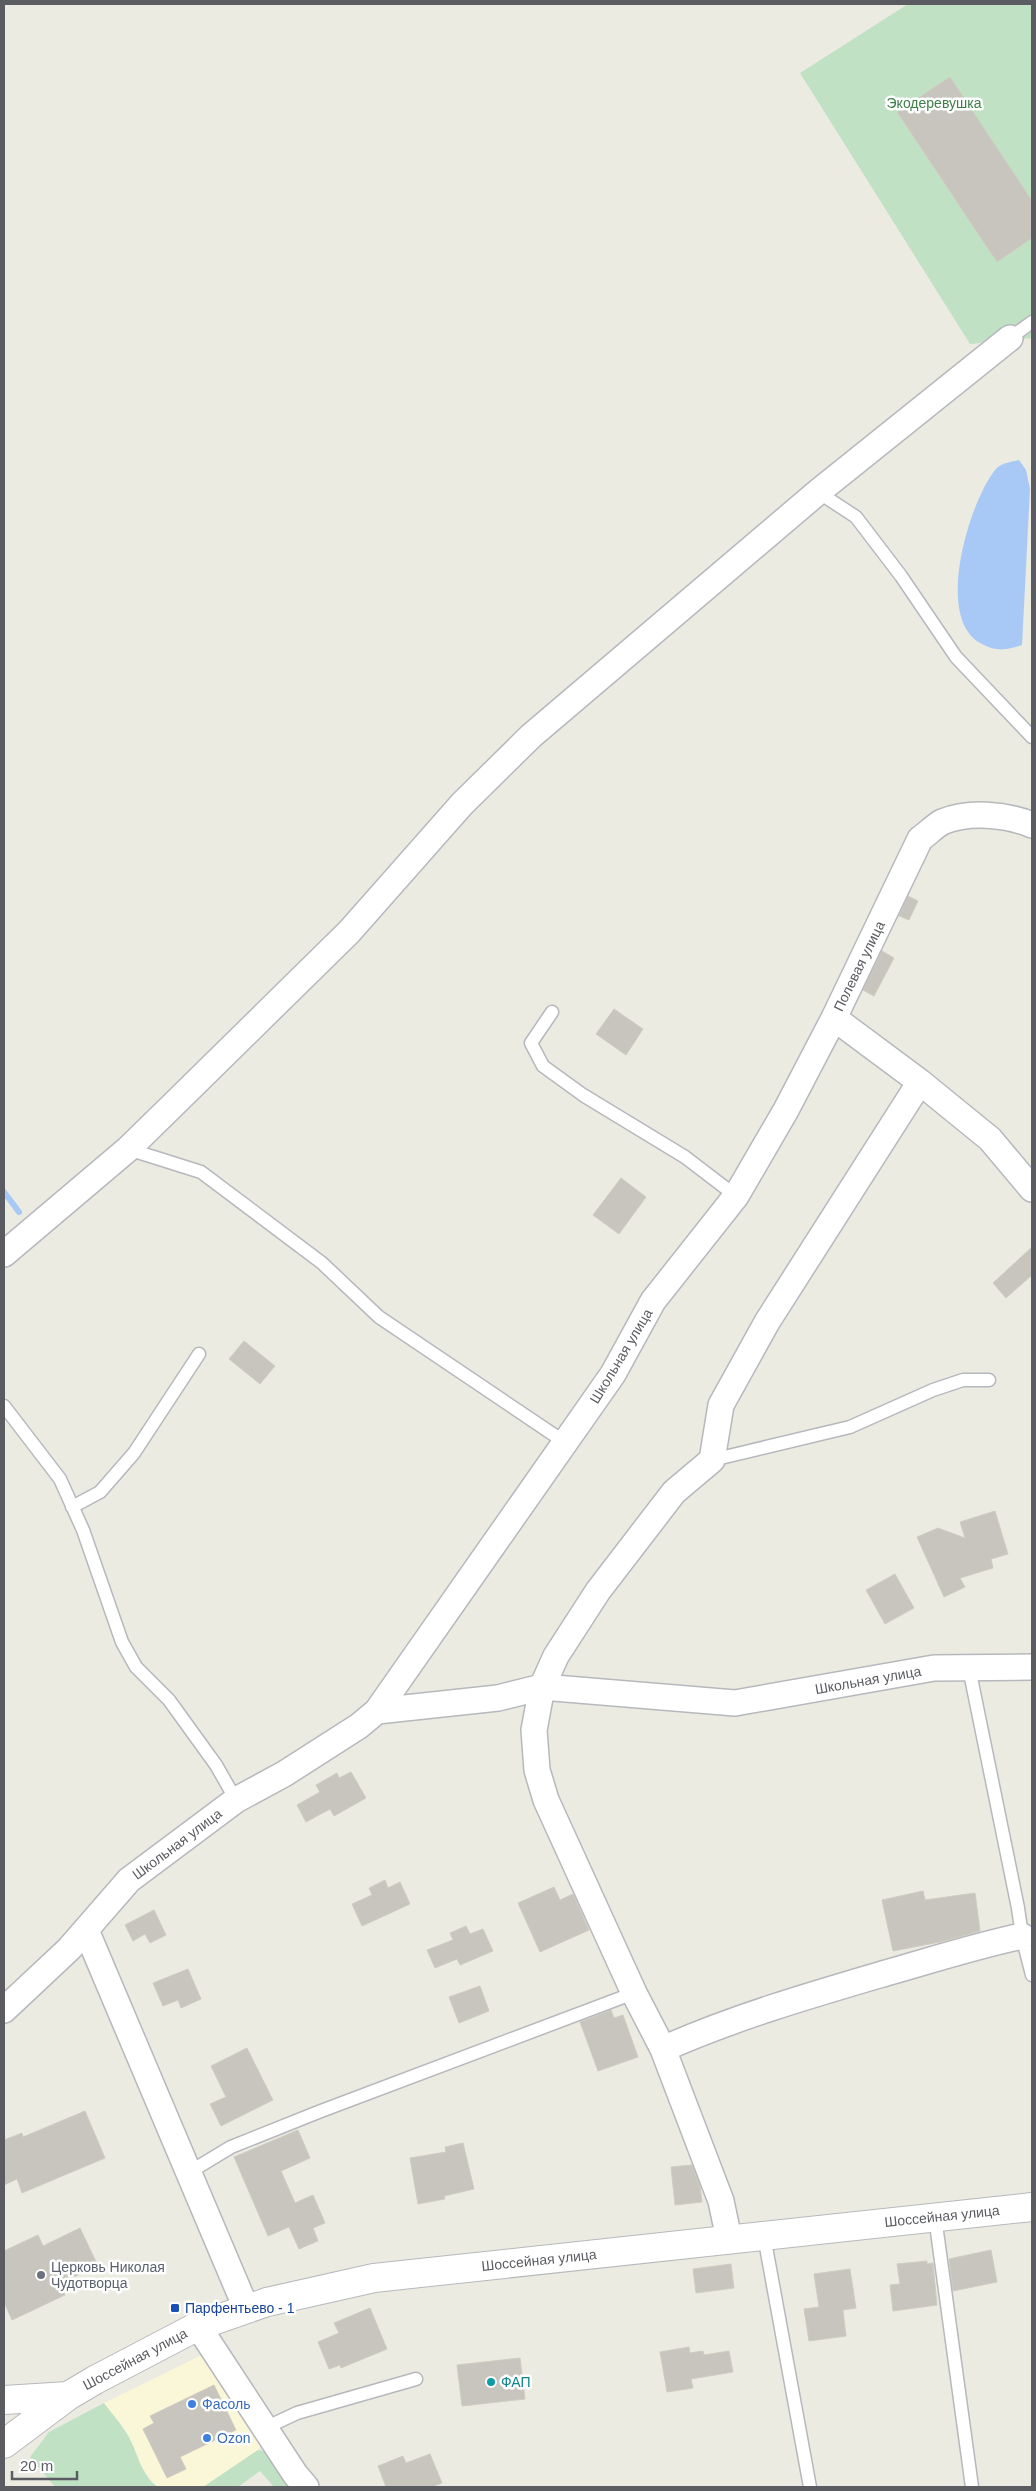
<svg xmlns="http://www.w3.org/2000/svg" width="1036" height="2491" font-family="Helvetica,sans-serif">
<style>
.commercial{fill:#faf7d9}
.green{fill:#c1e1c5}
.water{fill:#a8c9f6}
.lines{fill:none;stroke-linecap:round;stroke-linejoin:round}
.stream{stroke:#a8c9f6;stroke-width:6}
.building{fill:#c7c5be;stroke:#cfcdc1}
.service-casing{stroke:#b7b8bd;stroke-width:15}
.minor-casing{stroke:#b7b8bd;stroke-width:28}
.tertiary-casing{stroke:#b7b8bd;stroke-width:30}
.service{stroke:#fff;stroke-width:12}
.minor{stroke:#fff;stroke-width:25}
.tertiary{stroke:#fff;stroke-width:28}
.worship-dot{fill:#6b7280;stroke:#fff;stroke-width:2}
.transit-dot{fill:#1a4fb4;stroke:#fff;stroke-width:2}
.culture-dot{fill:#0f9aa8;stroke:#fff;stroke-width:2}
.shop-dot{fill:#3f7fe0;stroke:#fff;stroke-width:2}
.labels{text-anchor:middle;stroke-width:5;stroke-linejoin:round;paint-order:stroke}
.park-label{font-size:14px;fill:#3d7e49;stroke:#fff}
.street-label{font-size:14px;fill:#5a5c61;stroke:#fff}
.worship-label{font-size:14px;fill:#5b616d;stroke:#fff;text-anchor:start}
.transit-label{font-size:14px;fill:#164399;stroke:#fff;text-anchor:start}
.culture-label{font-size:14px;fill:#0d838f;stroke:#fff;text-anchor:start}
.shop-label{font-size:14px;fill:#366cbe;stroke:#fff;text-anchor:start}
</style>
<rect width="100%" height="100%" fill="#ebebe2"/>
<path class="commercial" d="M208,2352L265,2439L258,2450L236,2467L203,2487H158L153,2484L138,2461L128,2435L104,2403Z"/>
<path class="green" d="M908,4H1032V338L970,344L800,73Z
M104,2403C111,2413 121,2423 127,2434C138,2451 140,2475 158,2487H55L30,2457L49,2432Z
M258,2450L270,2452L299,2487H274L260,2471L238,2487H203Z"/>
<path class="water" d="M1019,460L1026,470L1030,489L1022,645C1007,650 997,652 982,644C933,620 969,503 995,470C1000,463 1011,462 1019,460Z"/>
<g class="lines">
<path class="stream" d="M4,1192L19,1212"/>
</g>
<path class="building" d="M950,77L1032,201V238L997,262L897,112Z
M908,896L918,901L909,920L899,916Z
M882,951L894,958L874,996L863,990Z
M614,1009L643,1029L626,1055L596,1034Z
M621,1178L646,1197L619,1234L593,1215Z
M1032,1247V1275L1006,1298L993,1283Z
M244,1341L275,1366L260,1384L229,1359Z
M995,1511L1008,1554L991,1559L993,1568L960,1578L965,1587L944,1597L917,1537L938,1528L965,1538L960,1522Z
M895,1574L914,1608L885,1624L866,1590Z
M351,1772L366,1798L334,1816L330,1809L306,1822L297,1805L320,1792L316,1785L337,1773L339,1778Z
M385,1880L388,1888L400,1882L410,1904L362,1926L352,1904L372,1895L369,1888Z
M554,1887L560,1900L573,1894L589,1930L540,1952L518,1903Z
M923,1891L925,1900L975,1893L980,1931L940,1942L893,1951L882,1900Z
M154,1910L166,1935L150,1943L145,1934L133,1941L125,1925Z
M466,1926L470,1934L483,1929L493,1951L460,1965L457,1959L435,1968L427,1950L453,1940L450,1933Z
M188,1969L201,1999L181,2008L178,2000L163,2006L153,1983Z
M480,1986L489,2011L459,2023L449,1997Z
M611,2010L614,2018L623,2015L638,2057L598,2071L580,2022Z
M247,2048L273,2100L221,2126L210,2104L226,2097L211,2066Z
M85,2111L105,2158L22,2193L17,2179L4,2185V2140L22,2133L23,2137Z
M298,2130L310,2158L281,2171L295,2203L313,2195L325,2223L313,2228L318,2241L299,2249L289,2227L268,2236L234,2157Z
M463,2143L474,2189L444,2196L445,2199L418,2204L410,2158L446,2152L445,2147Z
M692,2165L700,2186L702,2202L675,2205L671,2167Z
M80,2228L98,2266L60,2283L65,2295L12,2320L4,2302V2251L38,2235L43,2246Z
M991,2250L997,2282L953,2291L949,2259Z
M927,2261V2264L933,2263L937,2305L893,2311L890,2285L900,2284L897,2264Z
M731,2264L734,2288L696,2293L693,2269Z
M850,2269L856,2308L843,2310L846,2336L809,2341L804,2309L819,2307L814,2274Z
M370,2308L387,2349L341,2368L340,2365L329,2369L318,2342L339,2333L334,2323Z
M689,2347L690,2353L703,2351L704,2355L729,2351L733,2372L691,2379L693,2388L667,2392L660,2352Z
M520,2358L525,2399L462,2406L457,2365Z
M214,2385L236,2430L180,2457L186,2469L167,2478L143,2429L154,2423L150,2416Z
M430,2454L442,2483L431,2487H386L378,2466L403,2456L406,2463Z"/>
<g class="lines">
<defs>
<path id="service" d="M1010,338L1032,322
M818,492L856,517L901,576L956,657L1032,737
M552,1012L531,1043L543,1066L583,1095L685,1157L736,1196
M128,1149L201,1172L322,1263L379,1317L566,1443
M4,1406L60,1479L83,1530L122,1642L136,1667L169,1700L216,1765L236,1800
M712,1460L850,1427L933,1390L963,1380H989
M72,1507L100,1492L134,1453L199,1354
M969,1668L1018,1908L1022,1936L1032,1975
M188,2173L231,2147L321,2111L634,1993
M935,2217L972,2487
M764,2236L810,2487
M265,2428L297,2413L416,2379"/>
<path id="minor" d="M834,1018L920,1082L990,1139L1032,1189
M4,1254L128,1149L171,1107L349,932L462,804L531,736L818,492L1010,338
M377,1711L498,1698L542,1687L735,1703L934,1668L1032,1667
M86,1930L246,2308
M4,2010L69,1949L129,1880L236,1800L284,1774L359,1726L377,1711L613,1374L653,1301L736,1196L786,1110L834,1018L920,839C927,834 935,826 942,822C969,811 1006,814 1032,825
M663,2049C735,2017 811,1995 886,1973C932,1960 975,1946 1022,1936
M729,2239L721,2201L663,2049L634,1993L546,1800L537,1770L534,1730L542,1687L556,1656L598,1591L674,1492L712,1460L721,1405L767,1322L920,1082
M198,2326L295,2474L306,2487"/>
<path id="tertiary" d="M4,2400L68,2396
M4,2444L68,2396L95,2380L198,2326L267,2302L374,2278L1032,2207"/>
</defs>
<use href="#service" class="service-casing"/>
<use href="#minor" class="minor-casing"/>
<use href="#tertiary" class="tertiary-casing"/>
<use href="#service" class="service"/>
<use href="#minor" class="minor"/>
<use href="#tertiary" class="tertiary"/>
</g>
<circle class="worship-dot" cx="41" cy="2275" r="5"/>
<rect class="transit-dot" x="170" y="2303" width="10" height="10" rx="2.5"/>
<circle class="culture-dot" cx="491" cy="2382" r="5"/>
<g class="shop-dot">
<circle cx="192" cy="2404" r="5"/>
<circle cx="207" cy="2438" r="5"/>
</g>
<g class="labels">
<g class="park-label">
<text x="934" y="108">Экодеревушка</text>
</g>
<g class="street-label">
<text transform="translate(859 966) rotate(-64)" y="5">Полевая улица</text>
<text transform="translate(621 1356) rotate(-59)" y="5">Школьная улица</text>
<text transform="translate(868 1680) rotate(-10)" y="5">Школьная улица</text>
<text transform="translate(177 1844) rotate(-37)" y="5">Школьная улица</text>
<text transform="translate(942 2216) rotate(-6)" y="5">Шоссейная улица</text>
<text transform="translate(539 2260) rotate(-6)" y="5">Шоссейная улица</text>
<text transform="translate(135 2359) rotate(-28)" y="5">Шоссейная улица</text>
</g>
<g class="worship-label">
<text x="51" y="2272">Церковь Николая<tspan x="51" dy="16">Чудотворца</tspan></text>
</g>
<g class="transit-label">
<text x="185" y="2313">Парфентьево - 1</text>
</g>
<g class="culture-label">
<text x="501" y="2387">ФАП</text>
</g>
<g class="shop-label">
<text x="202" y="2409">Фасоль</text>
<text x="217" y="2443">Ozon</text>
</g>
</g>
<rect width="1036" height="2491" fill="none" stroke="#5a5c61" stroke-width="10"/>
<path d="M12 2471v8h65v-8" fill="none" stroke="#5a5c61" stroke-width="2.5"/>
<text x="20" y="2471" font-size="15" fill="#5a5c61" stroke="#ffffff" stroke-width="4" paint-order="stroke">20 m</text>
</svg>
